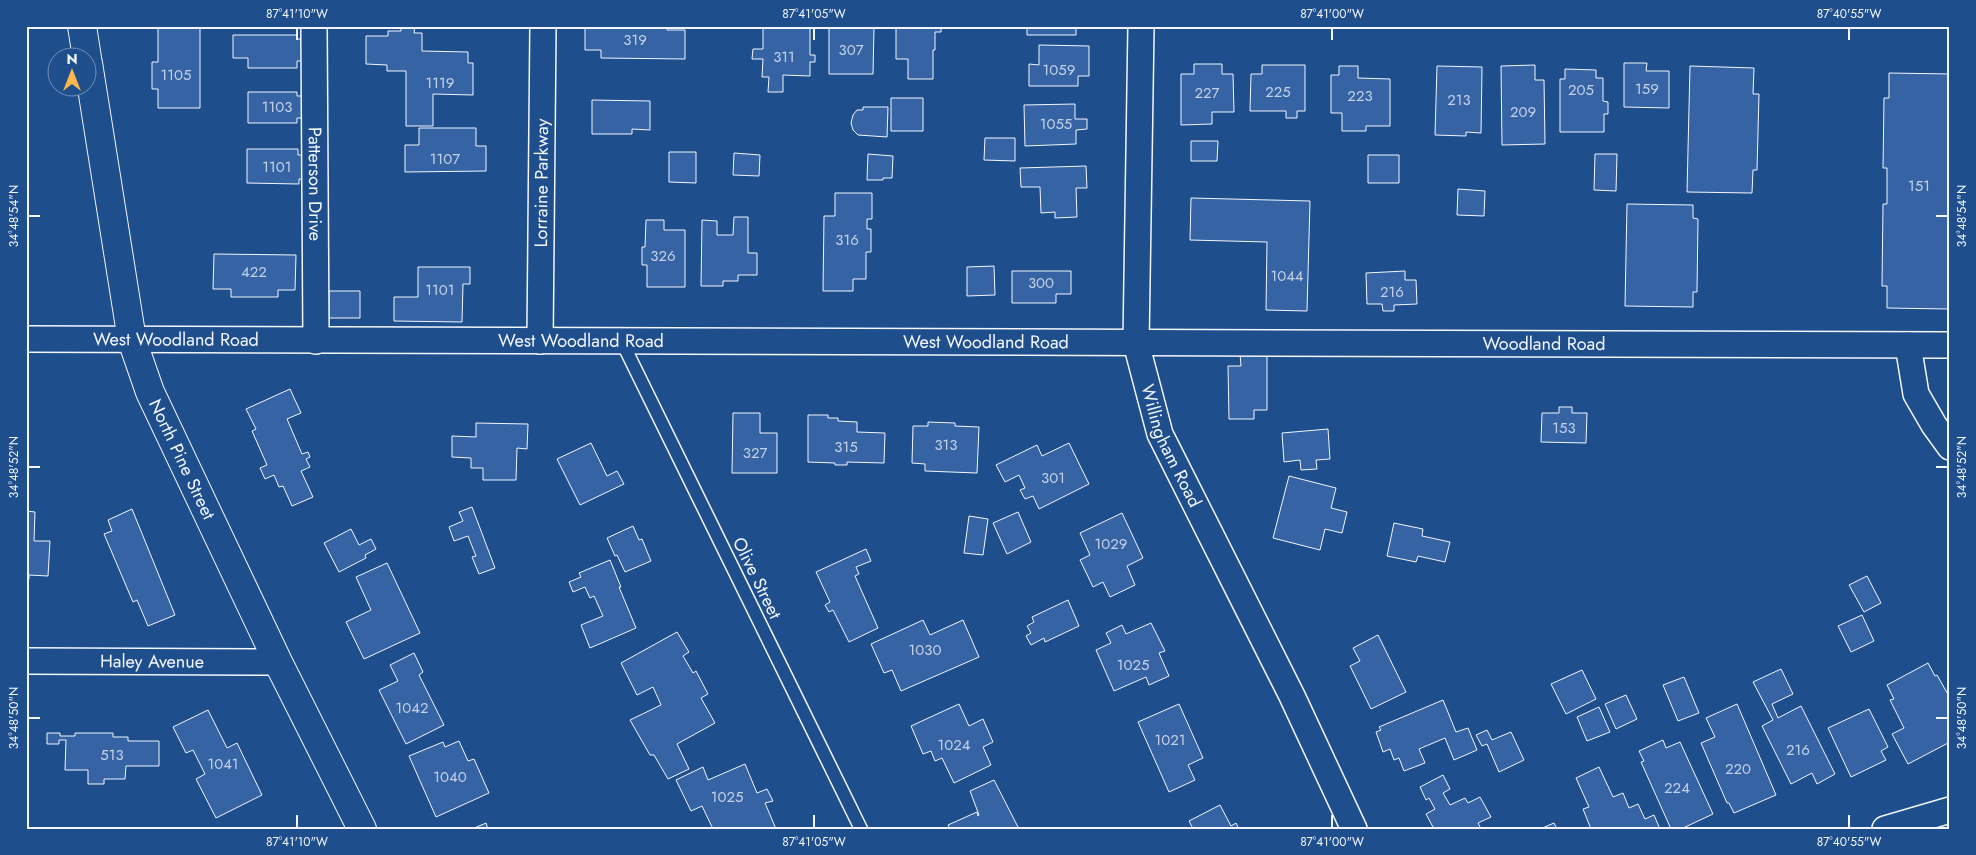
<svg xmlns="http://www.w3.org/2000/svg" width="1976" height="855" font-family="Jost,sans-serif">
<style>
.building{fill:#3563a3;stroke:#f2f6ff}
.lines{fill:none;stroke-linecap:round;stroke-linejoin:round}
.lane-casing{stroke:#f2f6ff;stroke-width:15}
.street-casing{stroke:#f2f6ff;stroke-width:28}
.secondary-casing{stroke:#f2f6ff;stroke-width:30}
.lane{stroke:#1f4e8c;stroke-width:12}
.street{stroke:#1f4e8c;stroke-width:25}
.secondary{stroke:#1f4e8c;stroke-width:28}
.ticks{fill:none;stroke:#f2f6ff;stroke-width:2}
.labels{text-anchor:middle;stroke-width:4;stroke-linejoin:round;paint-order:stroke}
.number-label{font-size:15px;fill:#c3d1e8}
.street-label{font-size:18px;fill:#f2f6ff;stroke:#1f4e8c}
.neatline{fill:none;stroke:#f2f6ff;stroke-width:2}
.ticks-label{font-size:12px;text-anchor:middle;fill:#f2f6ff}
</style>
<rect width="100%" height="100%" fill="#1f4e8c"/>
<path class="building" d="M158,26H200V108H158V89H152V62H158Z
M401,26H415L414,33H422V51L468,52V63H473V95L433,94V126H406V71H387V65L366,64V36H388V31H401Z
M585,26H667V30H685V59L601,58V50H585Z
M763,26H810V55H815V62H810V76L783,75V92H768L769,77H762L763,59H752L753,49H763Z
M829,26H874L873,74H829Z
M896,26H941V32H935V50H933V79H908V59H896Z
M996,26H1076V35H1027V28H996Z
M233,35H297V39H305V61H297V68H248V58H233Z
M1039,45L1089,46V76H1078V86H1029V64L1039,65Z
M1624,63H1647L1646,71H1669V108L1624,107Z
M1194,64H1222V74H1233L1234,112H1212V124L1181,125V74H1194Z
M1262,65H1305V111H1297V118H1286V111H1250L1251,74H1262Z
M1535,65V80H1544L1545,144L1502,145L1501,66Z
M1339,66H1358V78L1390,79V126H1366V131H1342V113H1331V75H1339Z
M1437,66L1482,67L1481,133L1466,132V136L1435,135Z
M1690,66L1754,68L1753,94H1759L1757,170H1753L1752,193L1687,192Z
M1565,69L1596,70V78H1603V101L1608,102V114H1604V132H1560V79H1565Z
M1889,73L1950,74V309L1887,308V286H1882L1883,204H1887V168H1883L1884,98H1889Z
M248,92H297V96H306V118H297V123H248Z
M891,98H923V131H891Z
M592,100L650,101V130L632,129V134H592Z
M1075,104V119H1087V129L1076,130V144L1025,146L1024,105Z
M863,107H888L887,137L858,135L853,130L851,123L853,115L857,110H863Z
M419,128H476V146H486V171L405,172V145H419Z
M985,138H1015V161L984,160Z
M1191,141H1218L1217,161H1191Z
M247,149H298V155H307V179H299V184L247,183Z
M669,152H696V183L669,182Z
M734,153L760,155L759,176L733,175Z
M868,154L893,156L892,178H883V180H867Z
M1595,154H1617L1616,191L1594,190Z
M1368,155H1399V183H1368Z
M1086,166L1087,188H1076L1077,217L1055,218V212L1041,213L1040,187H1021L1020,168Z
M1458,189L1485,191L1484,216L1457,215Z
M835,193H872V219H867V229H871V252H866V279H853V291H823L824,216H835Z
M1191,198L1310,201L1307,311L1266,310L1267,242L1190,240Z
M1627,204L1693,205V218L1698,219L1697,292H1693V307L1625,306Z
M734,217H748V253H757V275H738V281H723V286H701L702,220L717,221V235H733Z
M646,220H664V230H685V287H647V265H642V247H645Z
M214,254L296,255L295,290H278V297H231V289H213Z
M994,266L995,295L967,296V267Z
M418,267H470V284H463L462,322L394,321V297H418Z
M1012,271H1071V294H1056V303H1012Z
M1405,271V280H1416L1417,304L1394,305V311H1383L1382,304H1367L1366,273Z
M329,291H360V318H329Z
M1240,353H1267V410H1254V419H1229L1228,366H1241Z
M290,389L301,413L287,419L302,454L308,452L310,457L306,459L310,467L301,471L313,497L292,506L283,486L279,487L274,475L265,479L260,468L267,465L252,431L256,429L246,409Z
M1559,407H1572V413H1587L1586,443L1541,442L1542,413H1559Z
M733,413H760V433H777V473H732Z
M808,415H828V418H838V421L857,422V432L885,433L884,463L847,462V465H835V463L808,462Z
M928,422L955,423V426L979,427L977,473L925,471V464L912,463L913,426H928Z
M476,423L528,424L527,449L517,448L516,480H483V468H471V458L452,457V436L476,437Z
M1328,429L1330,459L1316,460L1317,469L1301,470L1300,460L1284,462L1282,433Z
M591,443L607,476L617,471L624,484L580,505L557,459Z
M1069,443L1089,484L1039,509L1033,496L1025,499L1020,490L1025,488L1019,475L1005,482L996,465L1037,445L1042,456Z
M1289,476L1336,488L1331,508L1347,512L1342,533L1325,529L1320,550L1273,538Z
M472,507L495,568L479,574L472,557L476,556L468,536L454,541L449,527L463,521L459,512Z
M132,509L175,615L148,626L137,600L133,602L104,534L112,531L108,520Z
M26,511L35,512L34,541H50L48,576L29,575V579H26Z
M1018,512L1031,542L1007,554L993,523Z
M1122,513L1143,558L1127,566L1135,585L1110,597L1103,582L1093,587L1080,560L1090,555L1080,533Z
M969,516L988,519L983,555L964,553Z
M1394,523L1423,529L1422,536L1450,542L1445,562L1418,556L1416,562L1387,556Z
M633,526L639,540L642,539L651,561L625,572L617,555L615,556L607,538Z
M351,529L359,545L371,539L376,549L365,555L366,558L339,572L324,543Z
M866,549L871,561L856,567L859,574L855,576L878,628L849,642L833,610L829,612L825,605L830,602L816,572Z
M610,560L621,587H619L636,628L590,648L581,625L603,616L594,596L590,598L585,587L573,592L569,582L581,577L579,573Z
M387,563L420,633L364,659L346,622L371,610L356,577Z
M1867,576L1881,603L1864,612L1849,585Z
M1068,600L1079,626L1045,642L1044,638L1031,645L1026,636L1031,633L1027,626L1034,622L1032,617Z
M1862,615L1874,641L1851,652L1838,626Z
M923,620L930,635L963,620L979,657L901,691L892,670L884,673L871,644Z
M1151,623L1165,651L1159,653L1169,676L1149,685L1146,677L1114,691L1096,650L1111,643L1106,633L1122,625L1126,634Z
M677,632L689,652L683,656L693,673L696,671L708,694L701,698L715,723L677,744L689,769L668,779L654,755H650L630,720L661,705L653,687L637,695L621,663Z
M1378,635L1406,692L1371,709L1350,666L1360,661L1353,648Z
M414,653L423,672L419,675L444,725L406,744L379,690L398,681L390,665Z
M1928,663L1935,676L1937,675L1950,698V742L1908,764L1892,734L1904,728L1890,700L1894,699L1887,685Z
M1781,669L1793,694L1772,704L1778,718L1801,706L1835,774L1817,784L1812,773L1791,784L1762,726L1773,720L1753,682Z
M1582,670L1596,699L1566,714L1551,684Z
M1684,677L1699,713L1678,721L1663,685Z
M1626,695L1637,719L1616,729L1605,704Z
M1443,700L1456,732L1468,728L1477,750L1454,760L1445,738L1419,749L1425,763L1404,771L1399,758L1394,760L1390,749L1383,752L1376,732L1381,730L1379,727Z
M959,704L969,726L983,719L993,742L983,747L991,765L954,783L942,758L935,761L931,751L923,754L911,726Z
M1179,704L1203,758L1188,765L1195,780L1169,792L1138,722Z
M1737,704L1776,795L1734,813L1729,803H1727L1701,743L1715,737L1706,718Z
M1599,707L1610,732L1587,741L1577,717Z
M1869,709L1888,747L1881,751L1886,760L1851,777L1828,728Z
M208,710L227,748L237,743L262,795L216,818L196,779L205,774L193,750L186,753L173,727Z
M1487,730L1492,740L1511,732L1524,760L1499,772L1487,744L1482,746L1476,735Z
M47,733H60V736H75V733H113V737H128V741H159V766H126L125,779H104V784H88V770H65L66,740H59V744H47Z
M1663,740L1666,748L1680,742L1713,814L1681,829H1671L1641,762L1644,761L1639,751Z
M459,741L468,761L474,759L489,793L436,817L409,756L443,742L445,747Z
M745,764L757,793L767,789L773,801L765,803L776,829H713L702,806L691,811L676,780L703,767L708,780Z
M1599,767L1613,797L1623,793L1629,808L1638,804L1645,819L1654,815L1660,829H1591L1583,809L1589,807L1576,778Z
M1443,775L1450,789L1443,793L1450,805L1465,798L1468,803L1480,797L1491,817L1478,823L1481,829H1434L1426,814L1435,809L1429,798L1426,800L1420,787Z
M994,780L1019,829H950L948,825L977,812L978,816L979,815L970,791Z
M1220,805L1231,826L1236,823L1239,829H1193L1189,821Z
M486,823L488,829H472Z
M1554,823L1557,829H1540Z"/>
<g class="lines">
<defs>
<path id="lane" d="M622,342L861,829"/>
<g id="street">
<path id="s1" d="M314,26L316,341"/>
<path id="s2" d="M1141,26L1136,343L1160,434L1292,696L1354,829"/>
<path id="s3" d="M26,339L1950,345"/>
<path id="s4" d="M540,341L543,26"/>
<path d="M1908,345L1916,394L1934,425L1950,447"/>
<path id="s5" d="M26,661L278,662"/>
<path d="M1885,829L1950,810"/>
</g>
<g id="secondary">
<path d="M82,26L87,58"/>
<path id="s6" d="M88,63L132,340L150,392L278,662L362,829"/>
</g>
</defs>
<use href="#lane" class="lane-casing"/>
<use href="#street" class="street-casing"/>
<use href="#secondary" class="secondary-casing"/>
<use href="#lane" class="lane"/>
<use href="#street" class="street"/>
<use href="#secondary" class="secondary"/>
</g>
<path class="ticks" d="M297,28V40M814,28V40M1332,28V40M1849,28V40M28,216H40M1936,216H1948M28,467H40M1936,467H1948M28,718H40M1936,718H1948M297,815V828M814,815V828M1332,815V828M1849,815V828"/>
<g class="labels">
<g class="number-label">
<text x="635" y="45">319</text>
<text x="851" y="55">307</text>
<text x="784" y="62">311</text>
<text x="1059" y="75">1059</text>
<text x="176" y="80">1105</text>
<text x="440" y="88">1119</text>
<text x="1647" y="94">159</text>
<text x="1581" y="95">205</text>
<text x="1278" y="97">225</text>
<text x="1207" y="98">227</text>
<text x="1360" y="101">223</text>
<text x="1459" y="105">213</text>
<text x="277" y="112">1103</text>
<text x="1523" y="117">209</text>
<text x="1056" y="129">1055</text>
<text x="445" y="164">1107</text>
<text x="277" y="172">1101</text>
<text x="1919" y="191">151</text>
<text x="847" y="245">316</text>
<text x="663" y="261">326</text>
<text x="254" y="277">422</text>
<text x="1287" y="281">1044</text>
<text x="1041" y="288">300</text>
<text x="440" y="295">1101</text>
<text x="1392" y="297">216</text>
<text x="1564" y="433">153</text>
<text x="946" y="450">313</text>
<text x="846" y="452">315</text>
<text x="755" y="458">327</text>
<text x="1053" y="483">301</text>
<text x="1111" y="549">1029</text>
<text x="925" y="655">1030</text>
<text x="1133" y="670">1025</text>
<text x="412" y="713">1042</text>
<text x="1170" y="745">1021</text>
<text x="954" y="750">1024</text>
<text x="1798" y="755">216</text>
<text x="112" y="760">513</text>
<text x="223" y="769">1041</text>
<text x="1738" y="774">220</text>
<text x="450" y="782">1040</text>
<text x="1677" y="793">224</text>
<text x="727" y="802">1025</text>
</g>
<g class="street-label">
<text dy="6" stroke="none"><textPath href="#s1" startOffset="158">Patterson Drive</textPath></text>
<text dy="6" stroke="none"><textPath href="#s4" startOffset="158">Lorraine Parkway</textPath></text>
<text dy="6" stroke="none"><textPath href="#s3" startOffset="150">West Woodland Road</textPath></text>
<text dy="6" stroke="none"><textPath href="#s3" startOffset="555">West Woodland Road</textPath></text>
<text dy="6" stroke="none"><textPath href="#s3" startOffset="960">West Woodland Road</textPath></text>
<text dy="6" stroke="none"><textPath href="#s3" startOffset="1518">Woodland Road</textPath></text>
<text dy="6" stroke="none"><textPath href="#s2" startOffset="426">Willingham Road</textPath></text>
<text dy="6" stroke="none"><textPath href="#s6" startOffset="410">North Pine Street</textPath></text>
<text transform="translate(757 578) rotate(64)" y="6">Olive Street</text>
<text dy="6" stroke="none"><textPath href="#s5" startOffset="126">Haley Avenue</textPath></text>
</g>
</g>
<rect width="1976" height="855" fill="none" stroke="#1f4e8c" stroke-width="55"/>
<g transform="translate(72 72)"><circle r="24" fill="#1f4e8c" stroke="#7391ba"/>
<path d="M0-4L9 19L0 12L-9 19Z" fill="#ffb74d"/>
<text y="-8" font-size="14" font-weight="bold" text-anchor="middle" fill="#f2f6ff">N</text>
</g>
<rect x="28" y="28" width="1920" height="800" class="neatline"/>
<g class="ticks-label">
<text x="297" y="18">87°41'10"W</text>
<text x="814" y="18">87°41'05"W</text>
<text x="1332" y="18">87°41'00"W</text>
<text x="1849" y="18">87°40'55"W</text>
<text transform="translate(14 216) rotate(-90)" y="4">34°48'54"N</text>
<text transform="translate(1962 216) rotate(-90)" y="4">34°48'54"N</text>
<text transform="translate(14 467) rotate(-90)" y="4">34°48'52"N</text>
<text transform="translate(1962 467) rotate(-90)" y="4">34°48'52"N</text>
<text transform="translate(14 718) rotate(-90)" y="4">34°48'50"N</text>
<text transform="translate(1962 718) rotate(-90)" y="4">34°48'50"N</text>
<text x="297" y="846">87°41'10"W</text>
<text x="814" y="846">87°41'05"W</text>
<text x="1332" y="846">87°41'00"W</text>
<text x="1849" y="846">87°40'55"W</text>
</g>
</svg>
